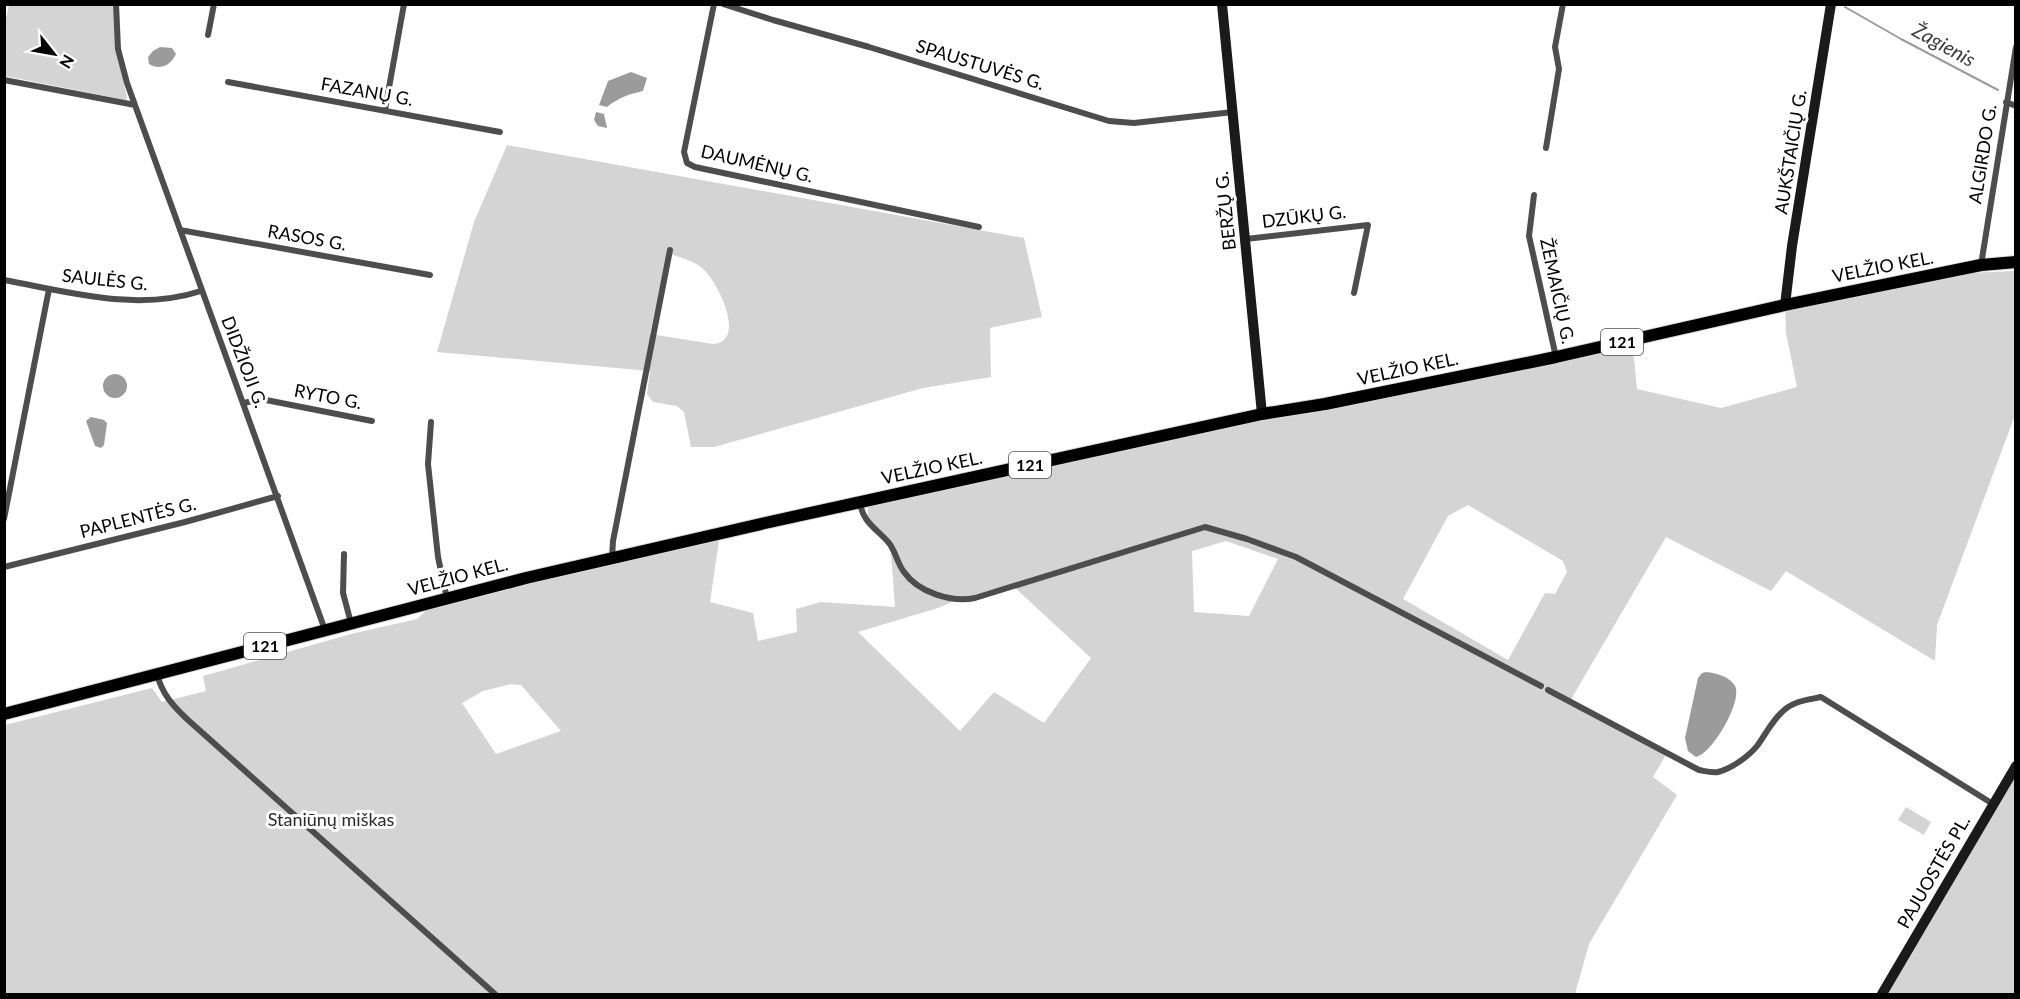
<svg xmlns="http://www.w3.org/2000/svg" width="2020" height="999" font-family="Lato,sans-serif">
<style>
.green{fill:#d4d4d4;fill-rule:evenodd}
.water{fill:#9b9b9b}
.lines{fill:none;stroke-linecap:round;stroke-linejoin:round}
.stream{stroke:#9b9b9b;stroke-width:2}
.primary-casing{stroke:#dbdbdb;stroke-width:14}
.street{stroke:#4d4d4d;stroke-width:6}
.secondary{stroke:#1a1a1a;stroke-width:10}
.primary{stroke:#000;stroke-width:12}
.labels{text-anchor:middle;stroke-width:6;stroke-linejoin:round;paint-order:stroke}
.shield{fill:#fff;stroke:#4c4c4c;stroke-width:1.5}
.shield-label{font-size:16px;font-weight:bold;fill:#000}
.street-label{font-size:18px;fill:#000;stroke:#fff}
.park-label{font-size:18px;fill:#2b2b2b;stroke:#fff}
.water-label{font-size:20px;font-style:italic;fill:#3c3c3c;stroke:#fff}
</style>
<rect width="100%" height="100%" fill="#fff"/>
<path class="green" d="M9,5H113L117,50L127,98L126,100L5,76V23Z
M507,145L1024,238L1042,317L990,328L991,377L923,388L714,447H691L684,412L677,406L653,402L647,394L650,371L437,352L474,222ZM667,253C678,257 692,260 701,267C717,279 748,342 713,344L650,334Z
M2015,271V415L1937,625L1935,661L1786,571L1771,591L1666,537L1570,701L1667,753L1653,777L1677,795L1589,944L1575,994H5V725L152,688L162,702L206,691L203,676L351,634L417,619L437,601L720,533L710,602L753,613L758,641L797,632L796,609L821,602L895,607L890,540L868,520V507L860,502L1632,339L1637,389L1721,408L1797,387L1786,333L1785,305L1968,273ZM1468,505L1563,561L1567,572L1555,594L1545,593L1508,660L1403,599L1448,516ZM1226,541L1278,559L1249,616L1194,612L1192,551ZM1012,585L1091,658L1044,723L994,692L960,731L858,632L938,608L957,600ZM511,684L521,685L561,731L496,754L462,703L483,691Z
M2015,777V994H1882L1993,804Z
M1906,807L1931,822L1924,835L1898,820Z"/>
<path class="water" d="M160,47L172,48L176,54C171,65 160,71 149,64L148,57L153,51Z
M631,72L647,78L643,91C629,94 618,98 607,107L599,105L608,81Z
M596,112L604,114L607,128L598,126L594,120Z
M103 386a12 12 0 1 1 24 0a12 12 0 1 1-24 0Z
M91,417L104,420L107,423L104,445L101,448L95,446L86,421Z
M1706,672C1716,673 1729,676 1735,686C1743,701 1712,754 1696,757L1688,751L1685,738L1698,678L1702,673Z"/>
<g class="lines">
<path class="stream" d="M1845,7L1901,39L1998,90"/>
<defs>
<path id="primary" d="M4,714L526,578L765,523L1262,414L1325,404L1556,357L1785,305L1981,265L2016,262"/>
</defs>
<use href="#primary" class="primary-casing"/>
<path class="street" d="M116,4L118,49L127,83L325,630
M714,4L684,152L687,163L695,167L979,227
M723,4L773,20L869,47L1109,121L1134,123L1233,112
M208,35L214,4
M4,80L135,105
M228,82L500,132
M2006,102L2016,106
M385,110L404,4
M1546,148L1559,69L1555,47L1563,4
M1534,195L1529,236L1556,357
M180,230L430,275
M1246,239L1368,225L1354,293
M1981,265L2016,47
M4,280C69,292 137,312 201,291
M244,403L261,399L372,421
M431,422L428,464L438,557L447,599
M860,502C862,522 877,529 889,543C896,552 897,563 904,572C918,592 951,603 975,598L1205,527L1247,539L1296,557L1541,686
M4,519L49,289
M344,554L343,593L351,623
M612,558L613,541L670,250
M4,567L185,522L278,496
M157,674C162,694 173,706 188,720L495,994
M1548,690L1699,770C1705,771 1711,773 1718,772C1731,769 1749,756 1757,746C1765,735 1772,721 1782,712C1793,701 1807,700 1821,697L1993,804"/>
<path class="secondary" d="M1222,4L1262,414
M1785,305L1792,246L1831,4
M1882,994L2016,766"/>
<use href="#primary" class="primary"/>
</g>
<g class="labels">
<g class="shield">
<rect x="1601" y="329" width="42" height="26" rx="4.5"/>
<rect x="1009" y="452" width="42" height="26" rx="4.5"/>
<rect x="244" y="633" width="42" height="26" rx="4.5"/>
</g>
<g class="shield-label">
<text x="1622" y="348">121</text>
<text x="1030" y="471">121</text>
<text x="265" y="652">121</text>
</g>
<g class="street-label">
<text transform="translate(980 65) rotate(17)" y="6">SPAUSTUVĖS G.</text>
<text transform="translate(367 92) rotate(10)" y="6">FAZANŲ G.</text>
<text transform="translate(1791 152) rotate(-81)" y="6">AUKŠTAIČIŲ G.</text>
<text transform="translate(1983 154) rotate(-81)" y="6">ALGIRDO G.</text>
<text transform="translate(757 164) rotate(13)" y="6">DAUMĖNŲ G.</text>
<text transform="translate(1226 211) rotate(-96)" y="6">BERŽŲ G.</text>
<text transform="translate(1304 217) rotate(-7)" y="6">DZŪKŲ G.</text>
<text transform="translate(307 238) rotate(10)" y="6">RASOS G.</text>
<text transform="translate(1883 267) rotate(-11)" y="6">VELŽIO KEL.</text>
<text transform="translate(105 280) rotate(6)" y="6">SAULĖS G.</text>
<text transform="translate(1557 291) rotate(78)" y="6">ŽEMAIČIŲ G.</text>
<text transform="translate(244 362) rotate(69)" y="6">DIDŽIOJI G.</text>
<text transform="translate(1408 369) rotate(-12)" y="6">VELŽIO KEL.</text>
<text transform="translate(328 397) rotate(11)" y="6">RYTO G.</text>
<text transform="translate(932 468) rotate(-12)" y="6">VELŽIO KEL.</text>
<text transform="translate(138 518) rotate(-14)" y="6">PAPLENTĖS G.</text>
<text transform="translate(458 577) rotate(-15)" y="6">VELŽIO KEL.</text>
<text transform="translate(1934 872) rotate(-60)" y="6">PAJUOSTĖS PL.</text>
</g>
<g class="park-label">
<text x="331" y="826">Staniūnų miškas</text>
</g>
<g class="water-label">
<text transform="translate(1944 45) rotate(29)" y="7">Žagienis</text>
</g>
</g>
<rect width="2020" height="999" fill="none" stroke="#000000" stroke-width="12"/>
<g transform="translate(54 54) rotate(121)" stroke="#ffffff" stroke-width="4.5" paint-order="stroke">
<path d="M0-4.5L10 22L0 15L-10 22Z" fill="#000000"/>
<text y="-9" font-size="16" font-weight="bold" text-anchor="middle" fill="#000000">N</text>
</g>
</svg>
